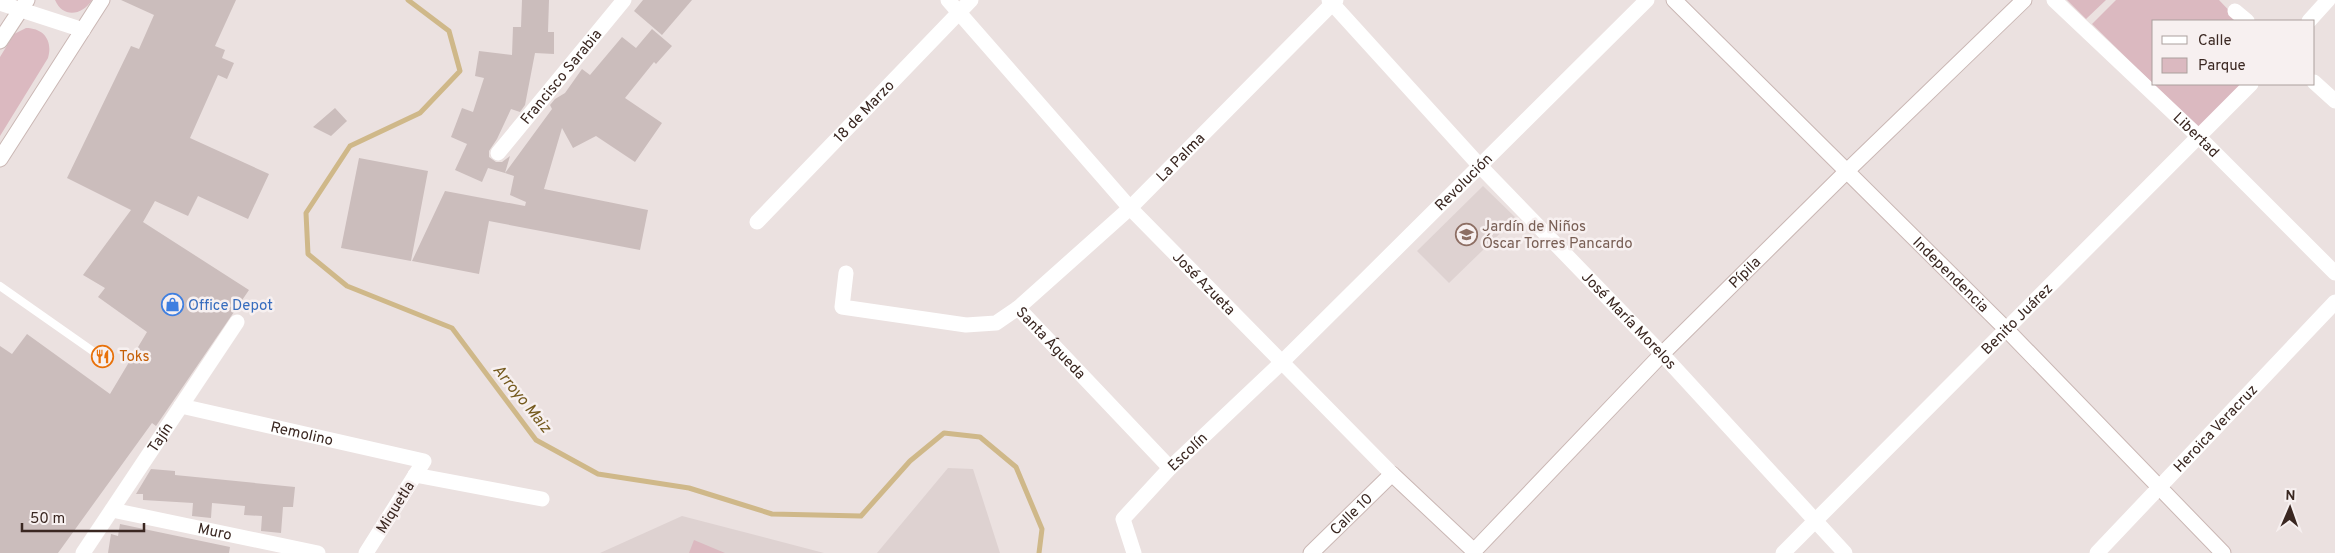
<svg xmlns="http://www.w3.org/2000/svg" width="2335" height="553" font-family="Overpass,sans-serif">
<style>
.built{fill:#ded2d1}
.green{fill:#dbb9c0}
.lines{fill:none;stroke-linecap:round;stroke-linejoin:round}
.stream{stroke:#cfb889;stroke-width:5}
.building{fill:#cbbdbc}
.secondary-casing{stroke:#cab7b4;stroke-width:17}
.lane{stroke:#fff;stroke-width:8}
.street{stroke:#fff;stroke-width:15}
.secondary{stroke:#fff;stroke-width:15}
.labels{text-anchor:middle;stroke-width:5;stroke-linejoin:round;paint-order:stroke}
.street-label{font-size:15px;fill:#3a2721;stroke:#f7f0f0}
.education-label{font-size:15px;fill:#785e54;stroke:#f7f0f0;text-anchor:start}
.shop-label{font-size:15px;fill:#366cbe;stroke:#f7f0f0;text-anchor:start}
.food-label{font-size:15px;fill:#c56008;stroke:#f7f0f0;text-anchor:start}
.water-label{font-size:16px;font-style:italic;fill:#74591d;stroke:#f7f0f0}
</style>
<rect width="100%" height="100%" fill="#ebe1e0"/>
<path class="built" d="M1483,186L1516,218L1449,283L1417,251Z
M948,468L973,469L1000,553H877Z
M682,516L824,553H600Z"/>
<path class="green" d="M55,0H92C83,15 63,19 55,0Z
M2067,0H2106L2086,19Z
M2116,0H2219L2239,21H2154V84H2242L2198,128L2092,24Z
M26,28C44,28 53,41 48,58L0,136V57L14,34Z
M694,540L725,553H689Z"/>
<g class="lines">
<path class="stream" d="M408,0L449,31L460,71L420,113L350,146L306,213L308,254L347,286L452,328L536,440L598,474L689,488L772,514L861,516L910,461L944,433L980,437L1016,467L1042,529L1039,553"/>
</g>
<path class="building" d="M121,0H236L215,46L225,50L222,58L234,63L227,79L218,75L190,138L269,174L248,219L198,196L188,216L155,201L143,222L249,290L156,426L152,423L58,553H0V346L12,354L27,334L110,394L147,332L98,297L105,288L83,275L131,210L67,178L131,46L139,49L154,15Z
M522,0H549L548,32H554V54L535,53L525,105L520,112L511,109L497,139L489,151V157L496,162H502L510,156L505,173L488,168L482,182L455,170L467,144L451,137L462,108L473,112L484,78L475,76L479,51L512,55L513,27H521Z
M643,0H692L662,35L634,11Z
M652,29L672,46L656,64L654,62L625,98L662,123L635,162L596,136L573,148L562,128L544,189L648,210L640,250L489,221L479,274L412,261L445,191L525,206L526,202L510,195L514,176L505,173L552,109L550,105L555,99L565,93L582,69L590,75L622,37L636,48Z
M335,108L347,121L331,136L313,127Z
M359,158L428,171L411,261L341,248Z
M151,469L175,471V475L295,487L293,507H283L281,533L261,531L262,516L244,515L245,506L212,503L211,518L192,516L193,503L143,500V494H136Z
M120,524L230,547L229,553H108L111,534L118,536Z"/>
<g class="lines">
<defs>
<g id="secondary">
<path id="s14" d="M1674,0L2006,329L2223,553"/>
<path d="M0,41L27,0"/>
<path d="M0,159L102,0"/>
<path id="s15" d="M1311,553L1392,474L1474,551L1662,354L1848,170L2024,0"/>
</g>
</defs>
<use href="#secondary" class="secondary-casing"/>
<path class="lane" d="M0,286L104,359"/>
<g class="street">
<path id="s1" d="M948,0L1130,208L1392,474"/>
<path id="s2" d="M1329,0L1479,165L1662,354L1845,553"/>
<path id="s3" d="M2054,0L2199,137L2335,273"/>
<path d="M0,3L83,30"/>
<path d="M2235,11L2247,21"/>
<path d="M2309,21L2328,0"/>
<path d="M2314,82L2335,101"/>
<path id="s4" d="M498,153L624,0"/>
<path id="s5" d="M757,222L971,0"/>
<path id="s6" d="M846,273L842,307L966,325L996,323L1018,308L1130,208L1336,0"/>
<path id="s7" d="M1018,308L1170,468"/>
<path id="s8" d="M181,406L424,461L366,553"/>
<path d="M415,475L542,499"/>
<path id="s9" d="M112,510L318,553"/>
<path id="s10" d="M83,553L237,322"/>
<path id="s11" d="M1134,553L1123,519L1170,468L1281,363L1647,0"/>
<path id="s12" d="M1783,553L2251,84"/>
<path id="s13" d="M2097,553L2335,302"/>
</g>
<use href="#secondary" class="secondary"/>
</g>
<defs>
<symbol id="school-ring" viewBox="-11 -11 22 22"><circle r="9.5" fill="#f7f0f0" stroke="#8d6e63" stroke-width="1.5"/><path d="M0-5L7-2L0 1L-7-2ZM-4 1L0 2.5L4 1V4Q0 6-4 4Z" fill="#8d6e63"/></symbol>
<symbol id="shop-ring" viewBox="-11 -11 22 22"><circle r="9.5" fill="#f7f0f0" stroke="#3f7fe0" stroke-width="1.5"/><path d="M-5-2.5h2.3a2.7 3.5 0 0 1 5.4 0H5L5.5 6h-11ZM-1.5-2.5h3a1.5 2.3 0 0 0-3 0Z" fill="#3f7fe0"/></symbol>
<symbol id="restaurant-ring" viewBox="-11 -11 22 22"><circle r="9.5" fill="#f7f0f0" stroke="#e8710a" stroke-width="1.5"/><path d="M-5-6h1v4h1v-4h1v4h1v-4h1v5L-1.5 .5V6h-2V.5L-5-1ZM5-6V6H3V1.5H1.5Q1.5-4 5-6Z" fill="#e8710a"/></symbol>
</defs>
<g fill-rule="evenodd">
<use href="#school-ring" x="1454" y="222" width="25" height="25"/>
<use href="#shop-ring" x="160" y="292" width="25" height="25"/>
<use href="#restaurant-ring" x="90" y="344" width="25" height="25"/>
</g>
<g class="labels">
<g class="street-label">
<text dy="5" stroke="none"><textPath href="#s4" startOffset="99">Francisco Sarabia</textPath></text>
<text dy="5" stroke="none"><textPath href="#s5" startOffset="154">18 de Marzo</textPath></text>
<text dy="5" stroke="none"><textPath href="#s3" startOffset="196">Libertad</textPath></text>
<text dy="5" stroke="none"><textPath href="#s6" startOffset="438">La Palma</textPath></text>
<text dy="5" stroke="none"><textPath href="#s11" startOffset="515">Revolución</textPath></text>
<text dy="5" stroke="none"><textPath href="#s15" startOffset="614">Pípila</textPath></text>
<text dy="5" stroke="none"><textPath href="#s14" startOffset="390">Independencia</textPath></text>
<text dy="5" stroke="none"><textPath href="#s1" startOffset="382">José Azueta</textPath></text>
<text dy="5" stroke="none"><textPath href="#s12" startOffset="331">Benito Juárez</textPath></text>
<text dy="5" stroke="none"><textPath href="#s2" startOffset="439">José María Morelos</textPath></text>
<text dy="5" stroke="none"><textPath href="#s7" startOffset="48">Santa Águeda</textPath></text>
<text dy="5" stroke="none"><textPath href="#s13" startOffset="172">Heroica Veracruz</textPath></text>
<text dy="5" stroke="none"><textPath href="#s8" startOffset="124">Remolino</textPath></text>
<text dy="5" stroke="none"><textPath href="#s10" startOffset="139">Tajín</textPath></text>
<text dy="5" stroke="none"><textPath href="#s11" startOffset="129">Escolín</textPath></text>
<text transform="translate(395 507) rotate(-58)" y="5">Miquetla</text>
<text dy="5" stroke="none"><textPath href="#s15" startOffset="56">Calle 10</textPath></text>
<text dy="5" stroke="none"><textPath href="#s9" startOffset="105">Muro</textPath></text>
</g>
<g class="education-label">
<text x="1482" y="231">Jardín de Niños<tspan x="1482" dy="17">Óscar Torres Pancardo</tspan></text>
</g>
<g class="shop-label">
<text x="188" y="310">Office Depot</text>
</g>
<g class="food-label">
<text x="119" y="361">Toks</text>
</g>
<g class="water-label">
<text transform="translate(523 398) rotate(51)" y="6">Arroyo Maiz</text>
</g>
</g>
<rect x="2152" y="20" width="162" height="65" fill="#f7f0f0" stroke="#aba09d"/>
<rect x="2162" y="36" width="25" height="8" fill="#ffffff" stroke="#aba09d"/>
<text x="2198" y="45" font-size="15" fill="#3a2721">Calle</text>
<rect x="2162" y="58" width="25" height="15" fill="#dbb9c0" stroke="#aba09d"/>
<text x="2198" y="70" font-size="15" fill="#3a2721">Parque</text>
<g transform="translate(2290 508) rotate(2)" stroke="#f7f0f0" stroke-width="4" paint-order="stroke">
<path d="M0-4L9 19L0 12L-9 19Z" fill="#3a2721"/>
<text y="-8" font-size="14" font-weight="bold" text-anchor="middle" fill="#3a2721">N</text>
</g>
<path d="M22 523v8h122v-8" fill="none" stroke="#3a2721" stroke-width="2.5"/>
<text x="30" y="523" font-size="15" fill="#3a2721" stroke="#f7f0f0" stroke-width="4" paint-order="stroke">50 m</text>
</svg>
